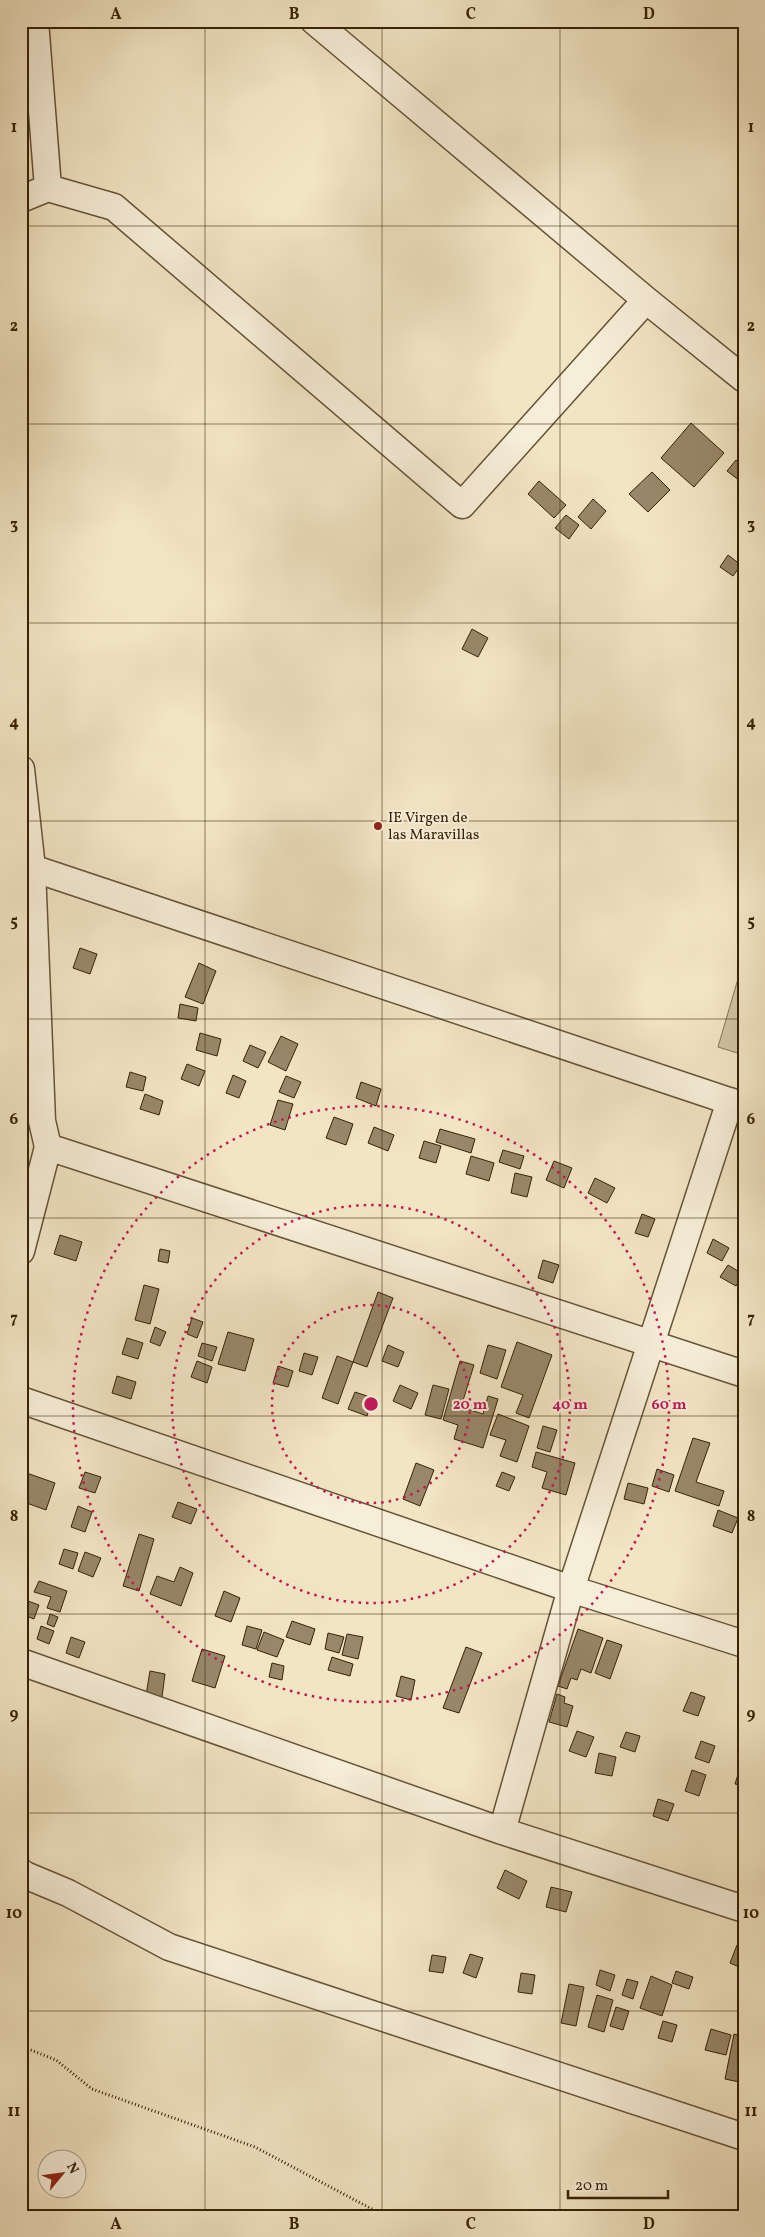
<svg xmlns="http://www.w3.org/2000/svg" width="765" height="2237" font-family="Vollkorn,serif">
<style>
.green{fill:#d2c4a4;stroke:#847355}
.building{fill:#988769;stroke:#372206}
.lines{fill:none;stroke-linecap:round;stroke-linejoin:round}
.street-casing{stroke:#665336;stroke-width:29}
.path{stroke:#372206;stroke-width:3;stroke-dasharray:1 2.5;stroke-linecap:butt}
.street{stroke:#f7eed9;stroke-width:26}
.grid{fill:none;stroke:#372206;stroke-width:1;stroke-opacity:0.55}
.ring{fill:none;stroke:#c2185b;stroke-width:2.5;stroke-dasharray:2.5 5}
.poi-dot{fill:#8f2418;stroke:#f7eed9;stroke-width:2}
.labels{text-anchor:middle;stroke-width:4;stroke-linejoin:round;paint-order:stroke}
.poi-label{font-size:15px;fill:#372206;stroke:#f7eed9;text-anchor:start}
.centre{fill:#c2185b;stroke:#f7eed9;stroke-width:2.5}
.ring-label{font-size:15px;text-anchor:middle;font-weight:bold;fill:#c2185b;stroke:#f7eed9;stroke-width:4;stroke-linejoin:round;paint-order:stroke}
.neatline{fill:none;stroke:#372206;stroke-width:2}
.grid-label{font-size:16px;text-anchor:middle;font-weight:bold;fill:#372206}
</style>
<rect width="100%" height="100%" fill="#f2e5c4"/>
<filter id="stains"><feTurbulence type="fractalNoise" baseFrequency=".004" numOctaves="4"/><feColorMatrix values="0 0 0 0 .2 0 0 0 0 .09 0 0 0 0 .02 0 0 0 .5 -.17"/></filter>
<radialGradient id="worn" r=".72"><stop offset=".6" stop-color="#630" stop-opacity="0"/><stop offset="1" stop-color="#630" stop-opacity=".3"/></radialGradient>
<path class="green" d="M740,972L744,973V1055L718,1047Z"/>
<path class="building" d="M691,423L724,453L694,487L661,458Z
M736,460L744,466V484L727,471Z
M652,472L670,490L648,512L629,494Z
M539,481L566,505L554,518L528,494Z
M593,499L606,511L591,529L578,517Z
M566,515L579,525L569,539L555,528Z
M728,555L741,565L733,576L720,567Z
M472,629L488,638L478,657L462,649Z
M80,948L97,954L90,974L73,968Z
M199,963L216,971L203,1004L185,997Z
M180,1004L198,1008L196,1021L178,1018Z
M200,1033L221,1039L217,1056L196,1050Z
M281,1036L298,1044L286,1071L268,1062Z
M250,1045L266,1052L258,1068L243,1061Z
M187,1064L205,1071L199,1086L181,1079Z
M130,1072L146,1077L143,1091L126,1087Z
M233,1075L246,1081L239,1098L226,1093Z
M286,1076L301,1082L294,1098L279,1092Z
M361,1082L381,1089L376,1106L356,1098Z
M145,1094L163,1101L159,1115L140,1109Z
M278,1100L293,1104L285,1130L270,1125Z
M334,1117L353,1124L346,1145L326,1138Z
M374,1127L394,1135L388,1151L368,1143Z
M440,1129L475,1139L471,1153L436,1142Z
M424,1141L441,1146L436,1163L419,1158Z
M503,1150L524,1156L520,1169L499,1162Z
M471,1156L494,1163L489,1181L466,1174Z
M554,1161L572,1168L564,1188L546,1180Z
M515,1173L532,1177L527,1197L511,1193Z
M595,1178L615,1188L607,1203L588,1193Z
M642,1214L655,1219L648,1237L635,1233Z
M60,1235L82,1242L76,1261L54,1254Z
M713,1239L729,1248L722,1261L707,1253Z
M160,1249L170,1251L168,1263L158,1261Z
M543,1260L559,1265L553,1283L538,1278Z
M728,1265L743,1274L736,1286L720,1277Z
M144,1285L159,1289L150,1324L135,1320Z
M378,1292L393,1298L367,1367L353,1362Z
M192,1318L203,1322L197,1338L187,1334Z
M155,1327L166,1332L160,1346L150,1342Z
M228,1332L254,1339L245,1371L218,1364Z
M127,1338L143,1343L138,1359L122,1354Z
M517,1342L552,1355L529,1418L516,1413L523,1395L501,1387Z
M202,1343L217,1347L212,1361L198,1356Z
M388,1345L404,1352L398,1367L382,1361Z
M488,1345L506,1350L497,1379L480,1373Z
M304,1353L318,1357L312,1375L299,1371Z
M337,1356L353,1362L338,1404L322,1398Z
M197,1361L212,1367L207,1383L191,1377Z
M460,1361L474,1365L461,1407L483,1414L488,1396L498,1399L483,1448L454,1439L458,1425L443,1420Z
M278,1366L293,1371L288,1387L273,1383Z
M117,1376L136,1382L131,1399L112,1393Z
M400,1385L418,1393L411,1409L393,1401Z
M433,1385L449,1389L441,1419L425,1415Z
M355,1392L373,1398L367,1416L348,1409Z
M498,1414L529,1426L517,1462L500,1456L506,1440L490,1435Z
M543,1426L557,1430L550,1452L537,1448Z
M693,1438L710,1443L696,1482L724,1491L719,1506L675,1491Z
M536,1452L575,1463L566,1495L542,1488L547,1472L532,1467Z
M416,1463L434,1470L420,1506L403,1499Z
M657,1469L674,1475L669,1492L652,1486Z
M21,1471L55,1483L46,1510L21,1501Z
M85,1472L101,1477L95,1493L79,1488Z
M502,1472L515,1477L509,1491L496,1486Z
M628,1483L648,1488L644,1504L624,1499Z
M178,1502L197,1509L191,1524L172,1517Z
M78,1506L92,1512L85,1532L71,1527Z
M718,1510L738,1518L732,1533L713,1526Z
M139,1534L154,1539L139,1591L123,1586Z
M64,1549L78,1553L73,1569L59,1564Z
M85,1552L101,1558L93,1577L78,1571Z
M180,1567L193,1573L181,1606L150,1594L157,1576L174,1582Z
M39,1581L67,1591L60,1612L47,1608L51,1597L34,1592Z
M224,1591L240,1598L231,1622L215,1616Z
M25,1600L39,1605L34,1619L21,1614Z
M50,1614L58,1617L54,1627L47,1624Z
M292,1621L315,1629L310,1645L286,1637Z
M41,1626L54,1631L49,1644L37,1639Z
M247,1626L262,1630L256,1649L242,1645Z
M578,1629L603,1638L591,1673L581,1669L577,1680L571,1678L567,1689L558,1686Z
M264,1632L284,1640L277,1657L257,1650Z
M328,1633L344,1637L339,1653L325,1649Z
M347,1634L363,1637L358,1659L342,1655Z
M71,1637L85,1642L79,1658L66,1653Z
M607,1640L622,1645L610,1679L595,1673Z
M466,1647L482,1653L459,1713L443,1708Z
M202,1649L225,1656L215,1688L192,1681Z
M332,1657L353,1664L350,1676L328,1670Z
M272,1663L284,1666L282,1680L269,1677Z
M150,1671L165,1674L162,1697L146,1695Z
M401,1676L415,1680L411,1700L396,1696Z
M691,1692L705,1697L698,1716L683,1711Z
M557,1694L565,1697L564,1703L573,1706L567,1727L549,1722Z
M577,1731L594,1737L586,1757L569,1751Z
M626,1732L640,1736L635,1752L620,1747Z
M701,1741L715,1746L709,1763L695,1758Z
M599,1753L616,1757L612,1776L595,1773Z
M740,1768L744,1769V1786L735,1784Z
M692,1770L706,1775L699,1796L685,1791Z
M658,1799L674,1804L668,1821L653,1816Z
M505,1870L527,1881L519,1899L497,1888Z
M551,1887L572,1892L566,1912L546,1907Z
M737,1945L744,1948V1969L730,1963Z
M470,1954L483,1958L476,1978L463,1973Z
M432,1955L446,1957L443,1973L429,1971Z
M600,1970L615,1975L610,1991L596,1985Z
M676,1971L693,1977L689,1989L672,1983Z
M521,1973L535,1975L532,1994L518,1992Z
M651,1976L672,1985L662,2016L640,2008Z
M627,1979L638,1982L633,1999L622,1995Z
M569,1984L584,1987L576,2026L561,2023Z
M597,1995L613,2000L604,2032L588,2027Z
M616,2007L629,2011L623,2030L610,2026Z
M663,2021L677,2025L672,2042L658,2038Z
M711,2029L731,2035L726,2055L705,2050Z
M734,2034L744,2037V2083L725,2079Z"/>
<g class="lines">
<defs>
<path id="street" d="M35,21L48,188
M314,21L646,300L744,379
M21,199L48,188L114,207L462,505L646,300
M21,769L32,868L42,1121L48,1147L21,1251
M21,868H32L744,1106
M48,1147L744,1374
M21,1400L571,1589L744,1644
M21,1662L502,1831L744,1909
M502,1831L571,1589L730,1101
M21,1872L25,1875L68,1893L169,1947L744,2137"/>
</defs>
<use href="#street" class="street-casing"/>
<path class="path" d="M21,2046L56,2060L92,2089L255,2147L385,2216"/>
<use href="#street" class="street"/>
</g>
<path class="grid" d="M205,21V2216M382,21V2216M560,21V2216M21,226H744M21,424H744M21,623H744M21,821H744M21,1019H744M21,1218H744M21,1416H744M21,1614H744M21,1813H744M21,2011H744"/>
<g class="ring">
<circle cx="371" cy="1404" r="99"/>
<circle cx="371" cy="1404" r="199"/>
<circle cx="371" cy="1404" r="298"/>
</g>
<circle class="poi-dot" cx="378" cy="826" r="5"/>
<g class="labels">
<g class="poi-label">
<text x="388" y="822">IE Virgen de<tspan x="388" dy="17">las Maravillas</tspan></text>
</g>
</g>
<circle cx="371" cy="1404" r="8" class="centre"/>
<g class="ring-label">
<text x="470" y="1409">20 m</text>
<text x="570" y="1409">40 m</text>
<text x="669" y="1409">60 m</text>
</g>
<rect width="765" height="2237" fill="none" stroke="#f2e5c4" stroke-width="55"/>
<g transform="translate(62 2174) rotate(61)"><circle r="24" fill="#f7eed9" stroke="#aa9c85"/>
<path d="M0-4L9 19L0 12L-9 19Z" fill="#8f2418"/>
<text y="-8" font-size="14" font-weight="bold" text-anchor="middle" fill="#372206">N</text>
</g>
<path d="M568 2190v8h100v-8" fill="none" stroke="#372206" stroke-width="2.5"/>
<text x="575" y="2190" font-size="15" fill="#372206" stroke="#f7eed9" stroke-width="4" paint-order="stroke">20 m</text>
<rect x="28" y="28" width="710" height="2182" class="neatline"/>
<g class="grid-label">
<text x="116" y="19">A</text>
<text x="294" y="19">B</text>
<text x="471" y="19">C</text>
<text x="649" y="19">D</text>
<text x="14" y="132">1</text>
<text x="751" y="132">1</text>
<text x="14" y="331">2</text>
<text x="751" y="331">2</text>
<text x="14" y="529">3</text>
<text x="751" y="529">3</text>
<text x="14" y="727">4</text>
<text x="751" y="727">4</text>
<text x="14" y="926">5</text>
<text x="751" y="926">5</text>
<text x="14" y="1124">6</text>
<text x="751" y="1124">6</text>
<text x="14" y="1323">7</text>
<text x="751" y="1323">7</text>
<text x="14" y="1521">8</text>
<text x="751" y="1521">8</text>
<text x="14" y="1719">9</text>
<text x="751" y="1719">9</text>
<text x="14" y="1918">10</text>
<text x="751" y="1918">10</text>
<text x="14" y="2116">11</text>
<text x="751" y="2116">11</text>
<text x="116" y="2229">A</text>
<text x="294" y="2229">B</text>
<text x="471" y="2229">C</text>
<text x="649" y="2229">D</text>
</g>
<rect width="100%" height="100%" filter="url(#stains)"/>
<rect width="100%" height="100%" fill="url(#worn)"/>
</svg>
